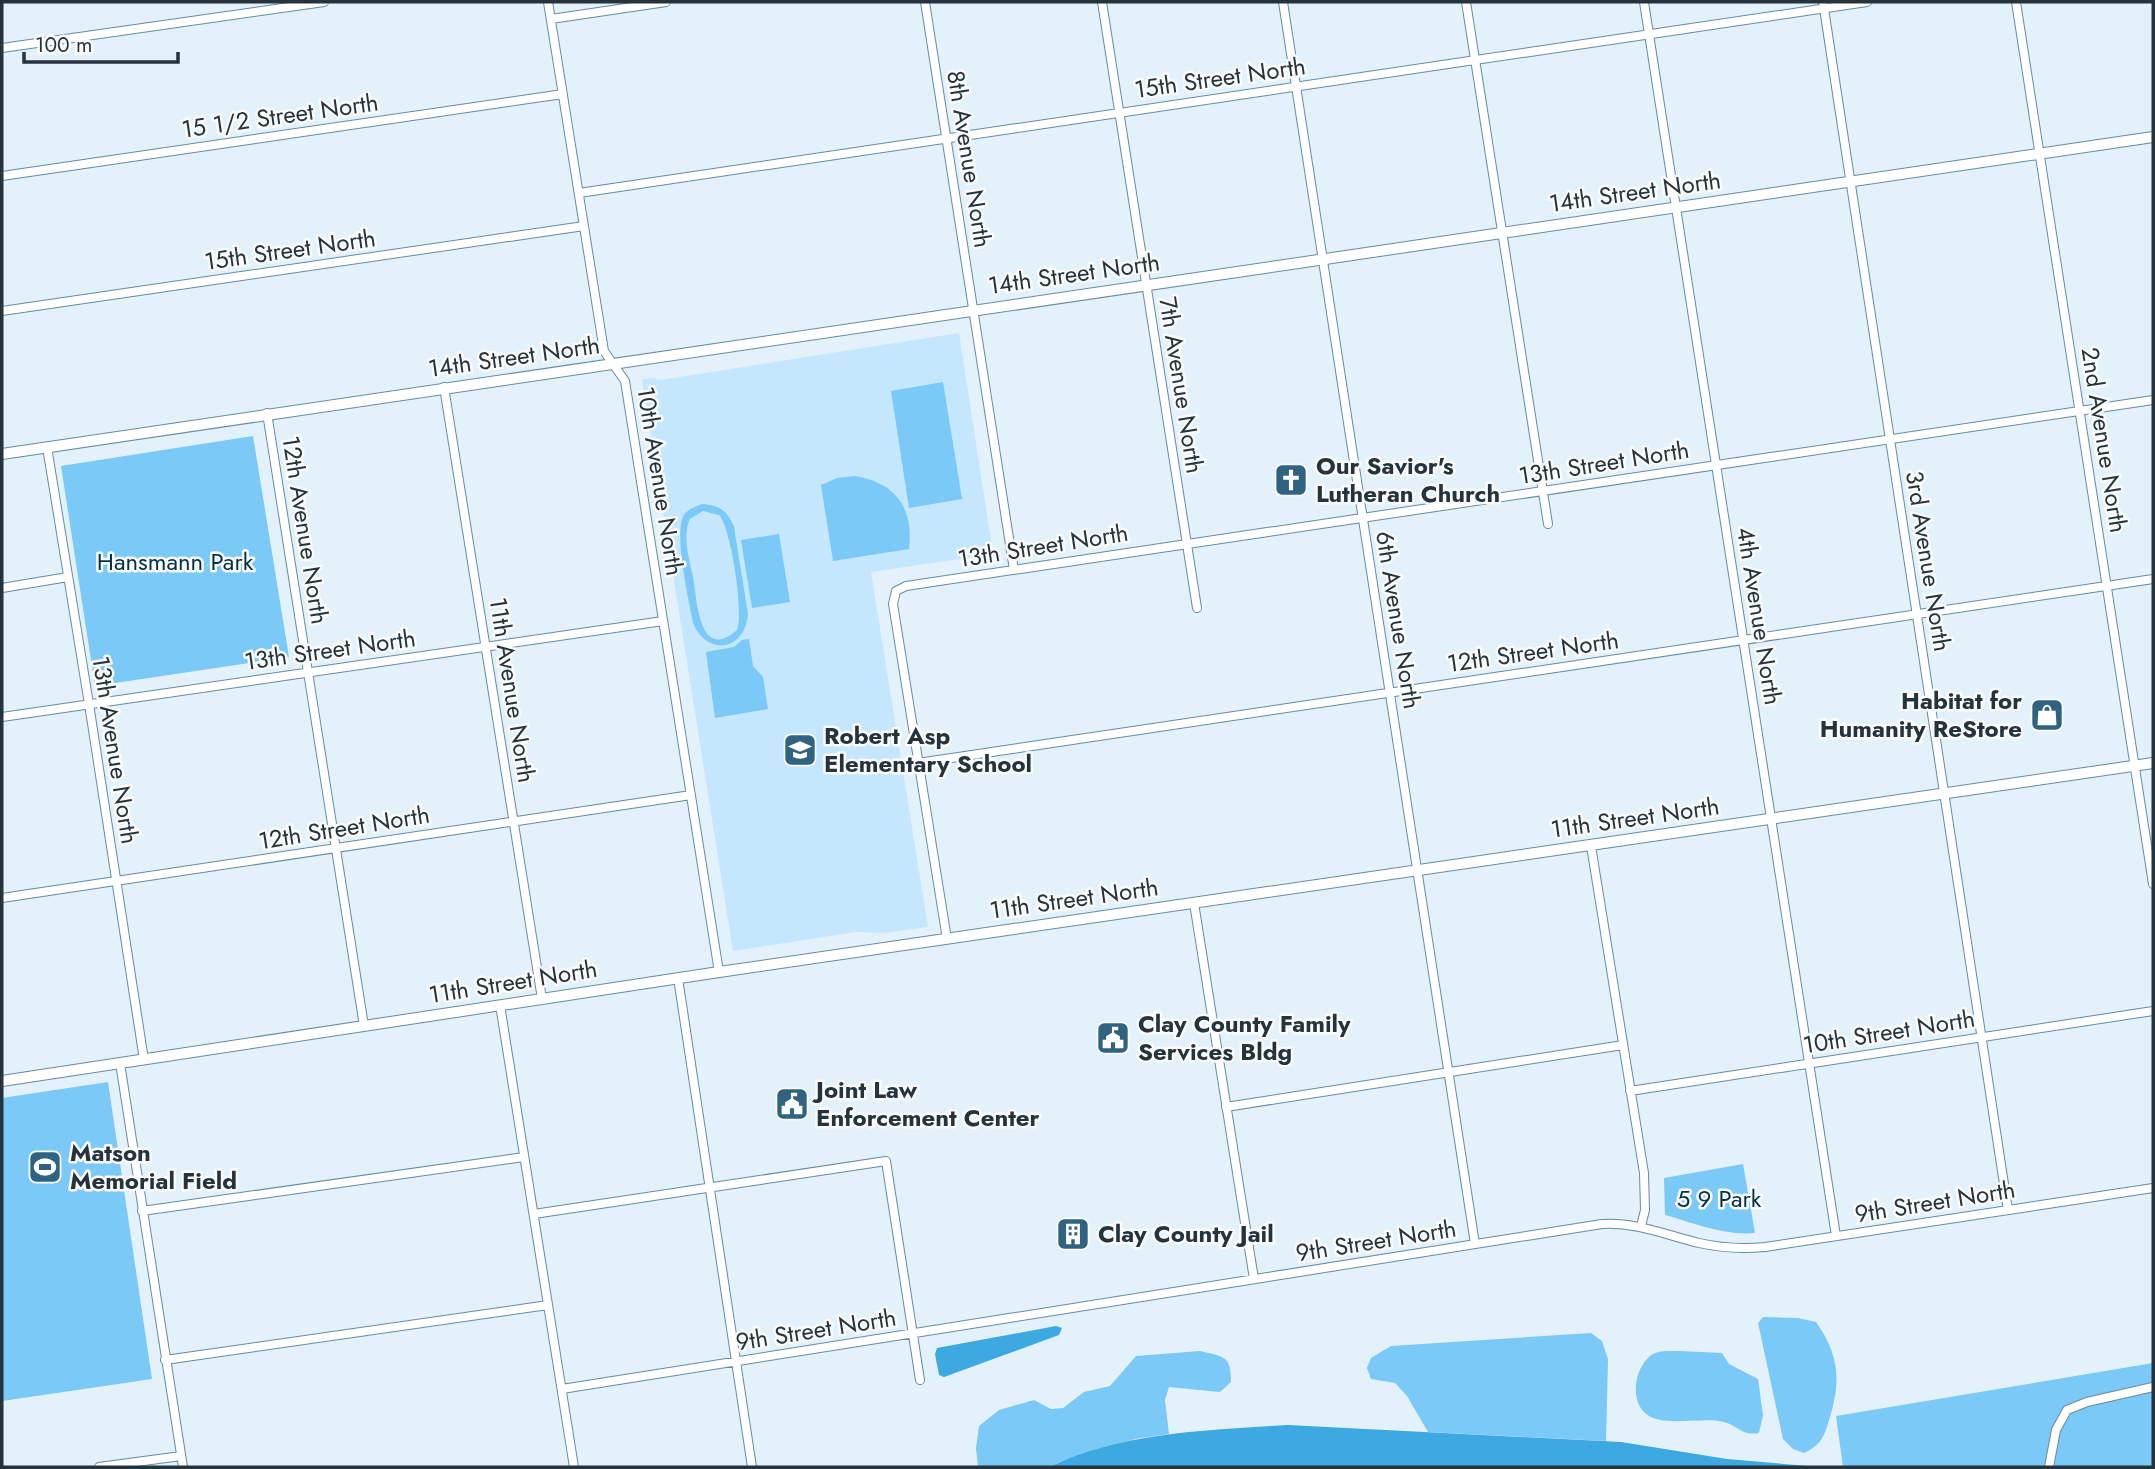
<svg xmlns="http://www.w3.org/2000/svg" width="2155" height="1469" font-family="Jost,sans-serif">
<style>
.built{fill:#c4e7fd}
.green{fill:#7bc9f6;fill-rule:evenodd}
.water{fill:#3da9e1}
.lines{fill:none;stroke-linecap:round;stroke-linejoin:round}
.minor-casing{stroke:#688a9f;stroke-width:10}
.tertiary-casing{stroke:#688a9f;stroke-width:12}
.minor{stroke:#fff;stroke-width:8}
.tertiary{stroke:#fff;stroke-width:10}
.labels{text-anchor:middle;stroke-width:5;stroke-linejoin:round;paint-order:stroke}
.street-label{font-size:24px;fill:#24333c;stroke:#fbfbfb}
.poi-label{font-size:24px;font-weight:bold;fill:#24333c;stroke:#fbfbfb;text-anchor:start}
.park-label{font-size:24px;fill:#003047;stroke:#fbfbfb}
</style>
<rect width="100%" height="100%" fill="#e2f1fa"/>
<path class="built" d="M959,333L993,554L871,572L928,927L884,933L856,932L733,951L642,380L651,378L661,380Z"/>
<path class="green" d="M943,382L962,499L909,508L891,391Z
M253,436L289,657L95,686L61,466Z
M855,476C896,483 914,508 909,549L833,561L821,485L837,478Z
M702,504C719,505 728,511 734,527L748,614C745,651 707,657 693,623C689,601 673,532 684,515C688,509 695,507 702,504ZM703,511L719,515C731,527 744,614 737,630C701,662 697,605 694,583C691,564 681,537 690,519Z
M779,534L790,602L752,608L741,540Z
M749,639L753,666L763,677L768,709L715,718L706,652L734,647L742,640Z
M108,1082L152,1379L2,1401V1098Z
M1743,1164L1755,1233C1725,1236 1694,1223 1665,1215L1664,1178Z
M1763,1317L1798,1318L1816,1322C1840,1356 1841,1382 1829,1420C1824,1437 1821,1445 1804,1453L1793,1449L1783,1439L1758,1323Z
M1591,1333L1602,1341L1608,1359L1606,1441L1428,1432L1407,1396L1395,1383L1371,1379L1367,1368L1371,1358L1391,1346Z
M1200,1351C1224,1357 1231,1355 1231,1382L1220,1392L1169,1387L1165,1400L1169,1434L1135,1439L1062,1461L1049,1467H978L976,1448L979,1426L999,1410L1034,1400L1051,1409L1063,1408L1084,1392L1110,1386L1136,1356Z
M1680,1351L1722,1353L1729,1364L1758,1379L1763,1415L1759,1433C1741,1436 1739,1426 1724,1422C1702,1416 1660,1429 1644,1412C1629,1397 1636,1364 1653,1354C1660,1350 1672,1351 1680,1351Z
M2153,1363V1467H1843L1836,1416Z"/>
<path class="water" d="M1056,1326L1062,1328L1059,1335L944,1377L939,1375L935,1354L937,1348Z
M1288,1425L1621,1442L1727,1459L1820,1467H1049C1123,1432 1207,1430 1288,1425Z"/>
<g class="lines">
<defs>
<path id="minor" d="M548,2L604,351L625,381L719,972
M925,2L1014,570
M1102,2L1197,608
M1283,2L1475,1244
M1466,2L1548,524
M1644,2L1836,1236
M1823,2L2008,1210
M2016,2L2153,884
M551,19L666,2
M2,48L324,2
M2,176L563,94
M579,193L1867,2
M2,311L584,226
M444,387L542,999
M267,413L364,1026
M47,447L89,704L144,1060
M2,588L68,577
M2,717L663,621
M918,763L2153,579
M1591,846L1644,1173L1645,1210L1641,1226
M2,898L691,795
M1194,903L1254,1279
M947,939L893,604L896,591L906,586L2153,400
M678,978L752,1467
M500,1005L574,1467
M120,1063L183,1467
M1630,1091L2153,1011
M1226,1107L1623,1045
M142,1211L524,1157
M534,1214L886,1161L920,1380
M165,1360L548,1305
M562,1389L1602,1224C1637,1222 1666,1235 1699,1243C1721,1248 1743,1249 1765,1247L2153,1188
M99,1467L181,1456
M2049,1467L2056,1430L2067,1410L2087,1402L2153,1387"/>
<path id="tertiary" d="M2,454L2153,137
M2,1081L719,972L2153,763"/>
</defs>
<use href="#minor" class="minor-casing"/>
<use href="#tertiary" class="tertiary-casing"/>
<use href="#minor" class="minor"/>
<use href="#tertiary" class="tertiary"/>
</g>
<defs>
<symbol id="church-square" viewBox="-11 -11 22 22"><rect x="-9" y="-9" width="18" height="18" rx="4" fill="#2f637f" stroke="#fbfbfb"/><path d="M-1.2-6h2.4v3.5h3.3v2.4h-3.3V6h-2.4V-.1h-3.3v-2.4h3.3Z" fill="#fff"/></symbol>
<symbol id="shop-square" viewBox="-11 -11 22 22"><rect x="-9" y="-9" width="18" height="18" rx="4" fill="#2f637f" stroke="#fbfbfb"/><path d="M-5-2.5h2.3a2.7 3.5 0 0 1 5.4 0H5L5.5 6h-11ZM-1.5-2.5h3a1.5 2.3 0 0 0-3 0Z" fill="#fff"/></symbol>
<symbol id="school-square" viewBox="-11 -11 22 22"><rect x="-9" y="-9" width="18" height="18" rx="4" fill="#2f637f" stroke="#fbfbfb"/><path d="M0-5L7-2L0 1L-7-2ZM-4 1L0 2.5L4 1V4Q0 6-4 4Z" fill="#fff"/></symbol>
<symbol id="civic-square" viewBox="-11 -11 22 22"><rect x="-9" y="-9" width="18" height="18" rx="4" fill="#2f637f" stroke="#fbfbfb"/><path d="M-.6-6.5H3V-4.5H.6V-3L4-1V1h2V6H-6V1h2V-1L-.6-3ZM-1.2 2.5V6h2.4V2.5Z" fill="#fff"/></symbol>
<symbol id="stadium-square" viewBox="-11 -11 22 22"><rect x="-9" y="-9" width="18" height="18" rx="4" fill="#2f637f" stroke="#fbfbfb"/><path d="M0-5a6.5 5 0 1 0 0 10a6.5 5 0 1 0 0-10ZM-3.5-1.8h7v3.6h-7Z" fill="#fff"/></symbol>
<symbol id="building-square" viewBox="-11 -11 22 22"><rect x="-9" y="-9" width="18" height="18" rx="4" fill="#2f637f" stroke="#fbfbfb"/><path d="M-4-6H4V6H1V3H-1V6H-4ZM-2.5-4.3h1.7v1.8h-1.7ZM.8-4.3h1.7v1.8H.8ZM-2.5-1h1.7V.8h-1.7ZM.8-1h1.7V.8H.8Z" fill="#fff"/></symbol>
</defs>
<g fill-rule="evenodd">
<use href="#church-square" x="1272" y="461" width="38" height="38"/>
<use href="#shop-square" x="2028" y="696" width="38" height="38"/>
<use href="#school-square" x="781" y="731" width="38" height="38"/>
<use href="#civic-square" x="1094" y="1019" width="38" height="38"/>
<use href="#civic-square" x="773" y="1085" width="38" height="38"/>
<use href="#stadium-square" x="26" y="1148" width="38" height="38"/>
<use href="#building-square" x="1054" y="1215" width="38" height="38"/>
</g>
<g class="labels">
<g class="street-label">
<text transform="translate(1220 78) rotate(-8)" y="8">15th Street North</text>
<text transform="translate(280 116) rotate(-8)" y="8">15 1/2 Street North</text>
<text transform="translate(969 159) rotate(81)" y="8">8th Avenue North</text>
<text transform="translate(1635 192) rotate(-8)" y="8">14th Street North</text>
<text transform="translate(290 250) rotate(-8)" y="8">15th Street North</text>
<text transform="translate(1074 274) rotate(-8)" y="8">14th Street North</text>
<text transform="translate(514 357) rotate(-8)" y="8">14th Street North</text>
<text transform="translate(1181 385) rotate(81)" y="8">7th Avenue North</text>
<text transform="translate(2104 440) rotate(81)" y="8">2nd Avenue North</text>
<text transform="translate(1604 463) rotate(-9)" y="8">13th Street North</text>
<text transform="translate(660 481) rotate(81)" y="8">10th Avenue North</text>
<text transform="translate(305 530) rotate(81)" y="8">12th Avenue North</text>
<text transform="translate(1043 546) rotate(-9)" y="8">13th Street North</text>
<text transform="translate(1928 561) rotate(81)" y="8">3rd Avenue North</text>
<text transform="translate(1759 616) rotate(81)" y="8">4th Avenue North</text>
<text transform="translate(1398 620) rotate(81)" y="8">6th Avenue North</text>
<text transform="translate(330 650) rotate(-8)" y="8">13th Street North</text>
<text transform="translate(1533 652) rotate(-8)" y="8">12th Street North</text>
<text transform="translate(512 690) rotate(81)" y="8">11th Avenue North</text>
<text transform="translate(115 750) rotate(81)" y="8">13th Avenue North</text>
<text transform="translate(1635 818) rotate(-8)" y="8">11th Street North</text>
<text transform="translate(344 828) rotate(-9)" y="8">12th Street North</text>
<text transform="translate(1074 899) rotate(-8)" y="8">11th Street North</text>
<text transform="translate(513 982) rotate(-9)" y="8">11th Street North</text>
<text transform="translate(1889 1032) rotate(-9)" y="8">10th Street North</text>
<text transform="translate(1935 1202) rotate(-9)" y="8">9th Street North</text>
<text transform="translate(1376 1241) rotate(-9)" y="8">9th Street North</text>
<text transform="translate(816 1330) rotate(-9)" y="8">9th Street North</text>
</g>
<g class="poi-label">
<text x="1316" y="474">Our Savior's<tspan x="1316" dy="28">Lutheran Church</tspan></text>
<text x="2022" y="709" text-anchor="end">Habitat for<tspan x="2022" dy="28">Humanity ReStore</tspan></text>
<text x="824" y="744">Robert Asp<tspan x="824" dy="28">Elementary School</tspan></text>
<text x="1138" y="1032">Clay County Family<tspan x="1138" dy="28">Services Bldg</tspan></text>
<text x="816" y="1098">Joint Law<tspan x="816" dy="28">Enforcement Center</tspan></text>
<text x="70" y="1161">Matson<tspan x="70" dy="28">Memorial Field</tspan></text>
<text x="1098" y="1242">Clay County Jail</text>
</g>
<g class="park-label">
<text x="175" y="570">Hansmann Park</text>
<text x="1719" y="1207">5 9 Park</text>
</g>
</g>
<rect width="2155" height="1469" fill="none" stroke="#24333c" stroke-width="7"/>
<path d="M24 52v10h154v-10" fill="none" stroke="#24333c" stroke-width="3.5"/>
<text x="35" y="52" font-size="21" fill="#24333c" stroke="#fbfbfb" stroke-width="5" paint-order="stroke">100 m</text>
</svg>
